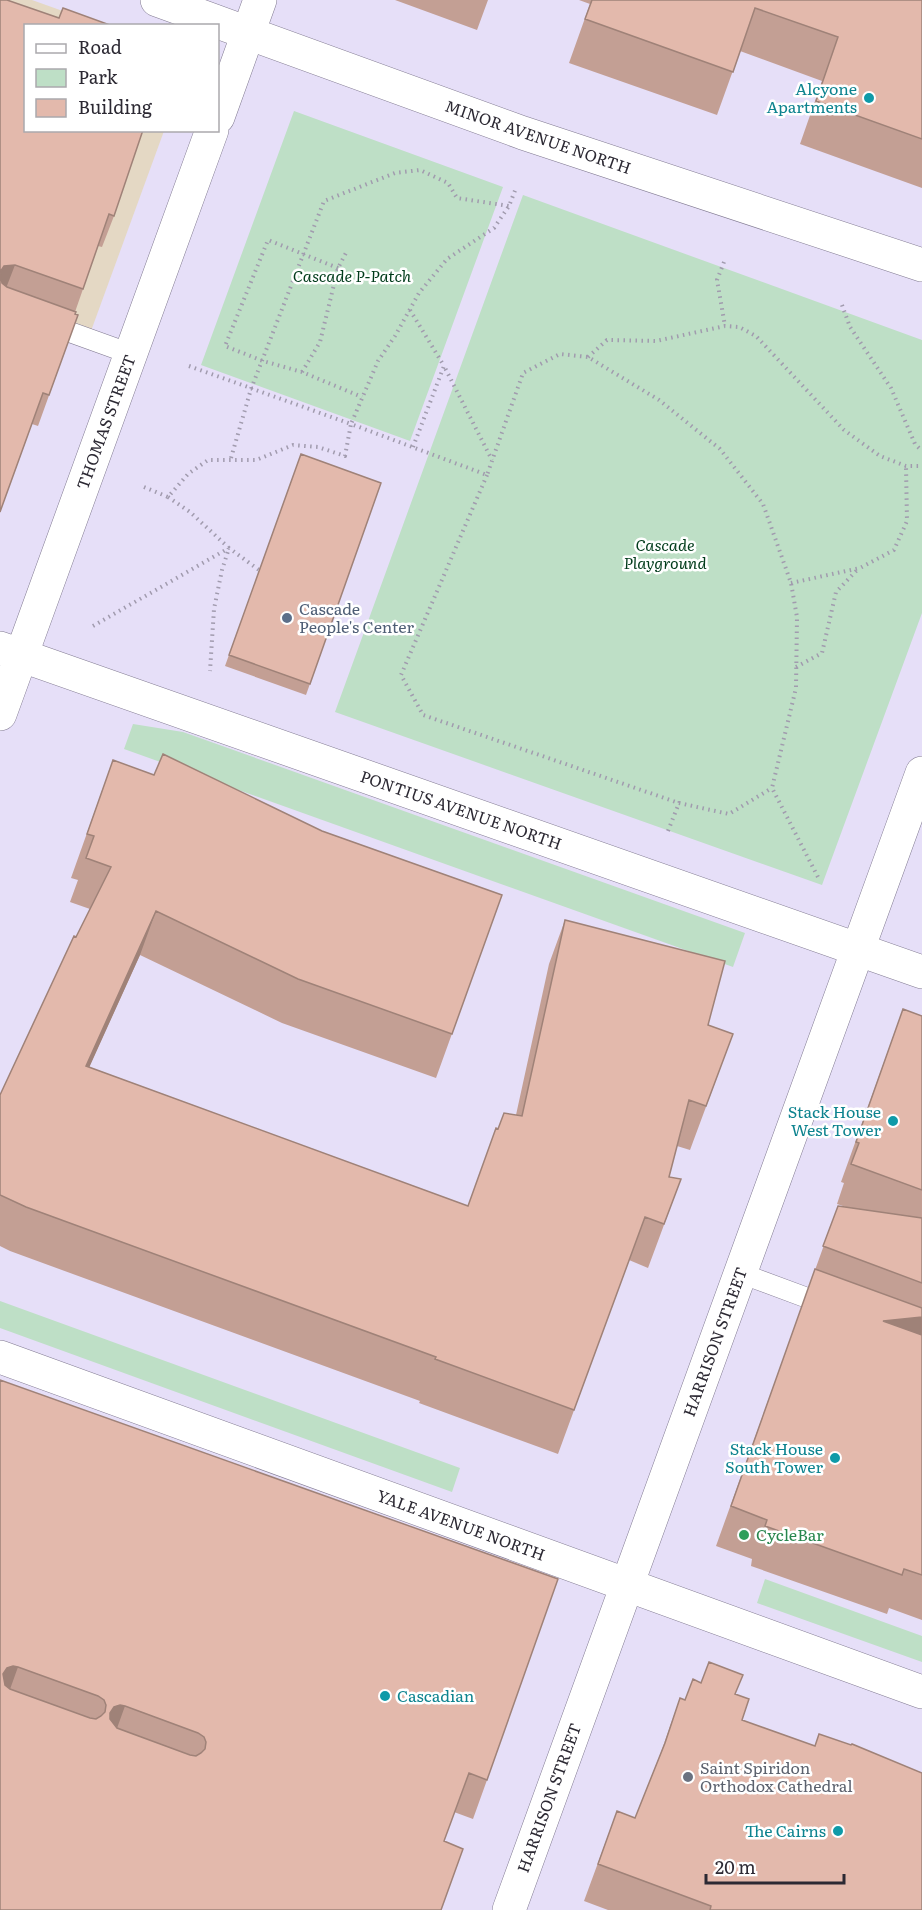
<svg xmlns="http://www.w3.org/2000/svg" width="922" height="1910" font-family="Literata,serif">
<style>
.commercial{fill:#e4d8c4}
.green{fill:#bedfc6}
.lines{fill:none;stroke-linecap:round;stroke-linejoin:round}
.lane-casing{stroke:#827b92;stroke-width:21}
.street-casing{stroke:#827b92;stroke-width:34}
.path{stroke:#a19bae;stroke-width:4;stroke-dasharray:1.5 4.5;stroke-linecap:butt}
.lane{stroke:#fff;stroke-width:20}
.street{stroke:#fff;stroke-width:33}
.wall{fill:#c39f94}
.shaded-wall{fill:#9f8278}
.building{fill:#e3b9ac;stroke:#9f8278;stroke-width:1.5;fill-rule:evenodd}
.culture-dot{fill:#0f9aa8;stroke:#fff;stroke-width:2}
.service-dot{fill:#5c6f8a;stroke:#fff;stroke-width:2}
.leisure-dot{fill:#2e9e5b;stroke:#fff;stroke-width:2}
.worship-dot{fill:#6b7280;stroke:#fff;stroke-width:2}
.labels{text-anchor:middle;stroke-width:5;stroke-linejoin:round;paint-order:stroke}
.culture-label{font-size:16px;fill:#0d838f;stroke:#fff;text-anchor:end}
.street-label{font-size:16px;fill:#2c2933;stroke:#fff}
.park-label{font-size:16px;font-style:italic;fill:#003b1a;stroke:#fff}
.service-label{font-size:16px;fill:#4e5e75;stroke:#fff;text-anchor:start}
.leisure-label{font-size:16px;fill:#27864d;stroke:#fff;text-anchor:start}
.worship-label{font-size:16px;fill:#5b616d;stroke:#fff;text-anchor:start}
</style>
<rect width="100%" height="100%" fill="#e6dff8"/>
<path class="commercial" d="M0,0H32L102,25L26,26V130L164,131L91,331L0,298Z"/>
<path class="green" d="M294,111L503,187L410,441L201,365Z
M523,195L922,340V613L822,885L335,712Z
M133,724L183,732L745,933L733,967L124,749Z
M0,1301L460,1468L452,1492L0,1328Z
M765,1579L922,1636V1662L757,1603Z"/>
<g class="lines">
<defs>
<path id="lane" d="M0,307L131,354
M740,1273L829,1306"/>
<path id="street" d="M157,0L523,133L922,265
M218,117L260,0
M0,648L922,972
M0,714L212,130
M0,1357L922,1692
M509,1910L922,773"/>
</defs>
<use href="#lane" class="lane-casing"/>
<use href="#street" class="street-casing"/>
<path class="path" d="M724,262L717,280L725,326
M338,268L268,240L225,346L263,361L302,372L362,397
M842,305L850,327L891,388L915,444L922,451
M410,310L444,366
M588,357L607,340L656,341L725,326L739,327L756,336L844,430L880,456L906,466H922
M189,366L351,424L378,361L395,336L419,293L447,259L494,228L509,206L516,188
M302,372L320,342L338,268L347,251
M413,447L444,366L492,460
M231,458L251,389L324,201L395,173L420,170L448,183L457,198L509,206
M487,475L401,675L423,715L679,803
M144,487L168,497L188,474L208,460H256L293,445L318,447L345,456L351,424L487,475L523,373L560,354L588,357L659,400L720,449L763,504L791,583L797,617L796,688L772,788L820,881
M168,497L190,512L229,548L222,570L214,609L210,671
M791,583L860,568L894,550L907,521L906,466
M93,626L229,548L259,570
M796,667L822,653L836,592L859,568
M668,831L679,803L729,814L772,788"/>
<use href="#lane" class="lane"/>
<use href="#street" class="street"/>
</g>
<path class="wall" d="M0,0L59,18L110,25L26,26L114,216L102,247L98,246L75,312V314L78,315L38,426L32,424L0,512Z
M395,0H488L477,30Z
M579,0H922V188L800,144L822,81L740,51L717,115L569,63L590,4Z
M301,454L381,483L306,695L225,666Z
M113,760L154,775L322,831L502,895L436,1078L282,1023L140,955L89,1067L468,1206L498,1129L516,1115L549,964L565,920L708,1025L733,1034L690,1150L677,1146L669,1177L681,1179L648,1268L629,1260L558,1454L419,1403L420,1401L10,1251L0,1246V1095L90,909L70,902L78,880L71,878Z
M903,1009L922,1016V1620L889,1608L887,1614L751,1566L752,1559L716,1546L838,1206L846,1207L837,1204L844,1183L841,1182Z
M0,1380L487,1780L473,1819L454,1812L444,1841L0,1910Z
M701,1683L736,1694L742,1720L922,1910H608L584,1901L617,1811L635,1818L660,1755L680,1698L685,1700Z"/>
<path class="shaded-wall" d="M15,265L3,296L0,272L4,266Z
M156,911L140,955L70,1110L86,1066Z
M922,1317V1355L883,1321Z
M13,1666L18,1667L4,1706L3,1674L7,1668Z
M120,1705L125,1706L111,1745L106,1744L110,1713L114,1707Z"/>
<path class="building" d="M0,0H7L59,18L63,8L110,25L109,26H26V130H143L114,216L109,214L83,289L15,265L4,266L0,272Z
M592,0H922V139L816,101L838,37L755,8L733,72L585,19Z
M0,273L2,283L7,287L76,312L75,314L78,315L49,395L43,393L0,512Z
M301,454L381,483L310,684L229,655Z
M163,754L322,831L502,895L452,1034L298,979L156,911L86,1066L468,1206L496,1128L498,1129L504,1113L522,1116L565,920L725,961L708,1025L733,1034L706,1106L689,1100L669,1177L681,1179L664,1224L645,1217L574,1410L435,1359L436,1357L26,1207L0,1195V1095L74,936L76,937L111,867L86,858L94,836L87,834L113,760L154,775Z
M903,1009L922,1016V1190L851,1164L859,1143L856,1142Z
M838,1206L922,1218V1283L823,1246Z
M815,1269L922,1308V1317L883,1321L922,1335V1575L904,1569L902,1575L765,1526L767,1520L731,1506Z
M0,1380L558,1579L487,1780L469,1773L444,1841L463,1849L441,1910H0ZM13,1666L18,1667L98,1696L104,1700L106,1705L105,1712L101,1716L96,1719L90,1718L10,1689L5,1685L3,1674L7,1668ZM120,1705L125,1706L198,1733L204,1737L206,1742L205,1749L201,1753L196,1756L190,1755L117,1728L110,1719V1713L114,1707Z
M709,1662L743,1675L735,1694L749,1699L742,1720L815,1746L819,1734L851,1745L852,1744L922,1773V1910H710L711,1906L598,1864L617,1811L635,1818L665,1743L680,1698L685,1700L693,1679L701,1683Z"/>
<g class="culture-dot">
<circle cx="869" cy="98" r="6"/>
<circle cx="893" cy="1121" r="6"/>
<circle cx="835" cy="1458" r="6"/>
<circle cx="385" cy="1696" r="6"/>
<circle cx="838" cy="1831" r="6"/>
</g>
<circle class="service-dot" cx="287" cy="618" r="6"/>
<circle class="leisure-dot" cx="744" cy="1535" r="6"/>
<circle class="worship-dot" cx="688" cy="1777" r="6"/>
<g class="labels">
<g class="culture-label">
<text x="857" y="95">Alcyone<tspan x="857" dy="18">Apartments</tspan></text>
<text x="881" y="1118">Stack House<tspan x="881" dy="18">West Tower</tspan></text>
<text x="823" y="1455">Stack House<tspan x="823" dy="18">South Tower</tspan></text>
<text x="397" y="1702" text-anchor="start">Cascadian</text>
<text x="826" y="1837">The Cairns</text>
</g>
<g class="street-label">
<text transform="translate(538 137) rotate(19)" y="6">MINOR AVENUE NORTH</text>
<text transform="translate(106 422) rotate(-70)" y="6">THOMAS STREET</text>
<text transform="translate(461 810) rotate(19)" y="6">PONTIUS AVENUE NORTH</text>
<text transform="translate(715 1342) rotate(-70)" y="6">HARRISON STREET</text>
<text transform="translate(461 1525) rotate(20)" y="6">YALE AVENUE NORTH</text>
<text transform="translate(549 1798) rotate(-70)" y="6">HARRISON STREET</text>
</g>
<g class="park-label">
<text x="352" y="282">Cascade P-Patch</text>
<text x="665" y="551">Cascade<tspan x="665" dy="18">Playground</tspan></text>
</g>
<g class="service-label">
<text x="299" y="615">Cascade<tspan x="299" dy="18">People's Center</tspan></text>
</g>
<g class="leisure-label">
<text x="756" y="1541">CycleBar</text>
</g>
<g class="worship-label">
<text x="700" y="1774">Saint Spiridon<tspan x="700" dy="18">Orthodox Cathedral</tspan></text>
</g>
</g>
<rect x="24" y="24" width="195" height="108" fill="#ffffff" stroke="#aba9ad" stroke-width="1.5"/>
<rect x="36" y="44" width="30" height="9" fill="#ffffff" stroke="#aba9ad" stroke-width="1.5"/>
<text x="78" y="54" font-size="18" fill="#2c2933">Road</text>
<rect x="36" y="69" width="30" height="18" fill="#bedfc6" stroke="#aba9ad" stroke-width="1.5"/>
<text x="78" y="84" font-size="18" fill="#2c2933">Park</text>
<rect x="36" y="99" width="30" height="18" fill="#e3b9ac" stroke="#aba9ad" stroke-width="1.5"/>
<text x="78" y="114" font-size="18" fill="#2c2933">Building</text>
<path d="M706 1874v9h138v-9" fill="none" stroke="#2c2933" stroke-width="3"/>
<text x="715" y="1874" font-size="18" fill="#2c2933" stroke="#ffffff" stroke-width="4.5" paint-order="stroke">20 m</text>
</svg>
